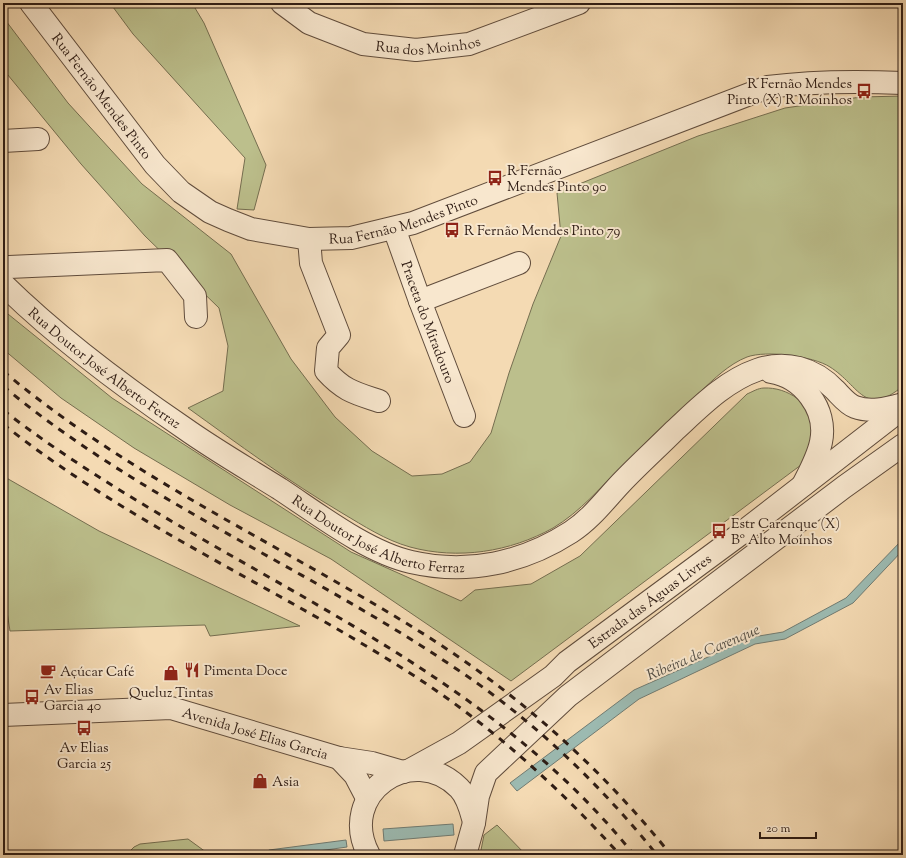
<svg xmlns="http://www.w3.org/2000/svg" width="906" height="858" font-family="'Sorts Mill Goudy',serif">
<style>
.green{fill:#bcbf8c;stroke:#756e50}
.water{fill:#9cbab1;stroke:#707b72}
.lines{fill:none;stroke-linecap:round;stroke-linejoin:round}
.minor-casing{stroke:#604c3c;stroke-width:24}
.tertiary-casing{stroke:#604c3c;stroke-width:24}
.minor{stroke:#f8e7ce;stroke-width:22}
.tertiary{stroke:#f8e7ce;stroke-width:22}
.rail{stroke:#2e1c14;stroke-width:3;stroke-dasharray:7 7;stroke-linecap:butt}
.labels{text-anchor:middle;stroke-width:4;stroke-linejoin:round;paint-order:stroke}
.street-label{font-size:14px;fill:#2e1c14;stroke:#f8e7ce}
.poi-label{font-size:14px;fill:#2e1c14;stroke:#f8e7ce;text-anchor:start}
.water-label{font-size:15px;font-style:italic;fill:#4f4b43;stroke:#f8e7ce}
</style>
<rect width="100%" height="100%" fill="#f4dab3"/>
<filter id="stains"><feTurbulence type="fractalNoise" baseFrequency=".005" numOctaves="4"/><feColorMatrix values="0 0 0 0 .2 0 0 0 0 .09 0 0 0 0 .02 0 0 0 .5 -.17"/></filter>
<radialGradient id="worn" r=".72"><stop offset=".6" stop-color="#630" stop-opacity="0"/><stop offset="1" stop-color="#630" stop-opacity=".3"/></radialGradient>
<path class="green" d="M110,3H192L204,23L266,165L254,210L237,209L245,158L133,34Z
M3,17L68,103L142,184L231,254L291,359L335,417L372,451L412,476L442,474L470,462L491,433L509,373L533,304L561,236L557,193L698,136L785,108L861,97L903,96V386C864,418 860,386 830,367C813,356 766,350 747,357C729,364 714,379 700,392C673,416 648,440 623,465C601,487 580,512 553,528C510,552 458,560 410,547C385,540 364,526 342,513C288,481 238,444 188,408L223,391L228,346L219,308L145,236L81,164L3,69Z
M3,310L112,398L351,552L461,601L475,590L531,584L580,556L747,394C752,392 758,388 764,388C787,387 812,403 814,428C815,441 806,454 801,465L511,681L331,559L230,505L134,448L61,398L3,349Z
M3,476L99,531L300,626L210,636L205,625L10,631L3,586Z
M497,825L526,855H480L484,835Z
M188,839L210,855H126L134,847L140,844Z"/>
<path class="water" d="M903,539V550L853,603L785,639L755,644L639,699L517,791L510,783L634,690L753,637L783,632L846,598Z
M453,824L454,835L384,841L383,829Z
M346,840L347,847L290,855H263L269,850Z"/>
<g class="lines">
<defs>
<g id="minor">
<path id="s1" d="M31,3L155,165L181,192L210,212L228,220L251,229L309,239L351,238L413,223L768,87C813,81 857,81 903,83"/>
<path id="s2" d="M282,3L309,23L363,44L416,50L469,44L579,3"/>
<path d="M3,141L38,139"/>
<path id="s3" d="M394,228L420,301L464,416"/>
<path d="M309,239L311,263L339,335L328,348L326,371C344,391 355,393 379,401"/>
<path d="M3,271L9,267L167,260L195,296L196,317"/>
<path id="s4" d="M3,284C58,338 121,385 184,428C215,450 248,469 280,489C318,514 367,552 411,562C468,575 523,563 571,532C591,519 605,500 621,483C638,465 657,448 675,430C699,408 725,381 757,370C786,360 814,368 835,390C841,396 847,404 855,407C871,413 888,408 903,404"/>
<path d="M420,301L519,263"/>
<path d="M771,372C802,377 828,409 821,442C818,457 810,471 803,485"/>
<path id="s5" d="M3,715L171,708L339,758L372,763L403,772"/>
<path d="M339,758L355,775L367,798"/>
</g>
<g id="tertiary">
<path id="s6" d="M410,770L459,743L553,676L567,662L739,535L903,408"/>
<path d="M369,855C336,794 412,741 459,788C468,797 471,811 474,822"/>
<path d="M465,855L474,823L478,796L486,773L568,696L844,487L903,445"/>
</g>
</defs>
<use href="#minor" class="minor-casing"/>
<use href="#tertiary" class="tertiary-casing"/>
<use href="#minor" class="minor"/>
<use href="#tertiary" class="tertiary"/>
<path class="rail" d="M3,371C133,480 288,548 430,638C522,697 603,770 671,855
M3,386C141,501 310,569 458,670C533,720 601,785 657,855
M3,410C207,568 469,648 634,855
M3,424C126,522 273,586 405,670C486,721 556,784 620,855"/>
</g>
<defs>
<symbol id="bus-bare" viewBox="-9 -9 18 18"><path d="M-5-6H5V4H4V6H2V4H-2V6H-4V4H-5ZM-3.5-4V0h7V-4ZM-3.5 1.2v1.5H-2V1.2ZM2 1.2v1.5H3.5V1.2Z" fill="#8f2418" stroke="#f8e7ce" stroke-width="2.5" paint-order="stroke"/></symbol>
<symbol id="restaurant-bare" viewBox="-9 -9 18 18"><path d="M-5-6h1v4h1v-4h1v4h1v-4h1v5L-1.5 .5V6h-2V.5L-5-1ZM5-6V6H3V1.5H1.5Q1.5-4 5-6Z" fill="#8f2418" stroke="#f8e7ce" stroke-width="2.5" paint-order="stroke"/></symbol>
<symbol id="cafe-bare" viewBox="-9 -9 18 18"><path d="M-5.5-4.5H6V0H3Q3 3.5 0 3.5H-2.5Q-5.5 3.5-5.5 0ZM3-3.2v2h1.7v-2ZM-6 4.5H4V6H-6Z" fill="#8f2418" stroke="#f8e7ce" stroke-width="2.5" paint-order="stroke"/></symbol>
<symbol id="shop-bare" viewBox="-9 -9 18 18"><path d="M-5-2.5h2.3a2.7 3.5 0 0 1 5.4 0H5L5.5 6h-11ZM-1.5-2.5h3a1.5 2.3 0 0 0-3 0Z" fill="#8f2418" stroke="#f8e7ce" stroke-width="2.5" paint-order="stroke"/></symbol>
</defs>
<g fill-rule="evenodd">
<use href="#bus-bare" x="853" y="80" width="22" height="22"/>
<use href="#bus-bare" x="484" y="167" width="22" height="22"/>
<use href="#bus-bare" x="441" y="219" width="22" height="22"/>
<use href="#bus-bare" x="708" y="520" width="22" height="22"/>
<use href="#restaurant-bare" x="181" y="659" width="22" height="22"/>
<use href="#cafe-bare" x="37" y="660" width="22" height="22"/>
<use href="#shop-bare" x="160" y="662" width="22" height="22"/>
<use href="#bus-bare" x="21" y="686" width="22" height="22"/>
<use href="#bus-bare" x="73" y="717" width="22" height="22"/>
<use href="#shop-bare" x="249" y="770" width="22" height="22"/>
</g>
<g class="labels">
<g class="street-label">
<text dy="5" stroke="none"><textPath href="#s2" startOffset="157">Rua dos Moinhos</textPath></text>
<text dy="5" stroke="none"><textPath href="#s1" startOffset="117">Rua Fernão Mendes Pinto</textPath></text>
<text dy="5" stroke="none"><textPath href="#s1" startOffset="477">Rua Fernão Mendes Pinto</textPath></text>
<text dy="5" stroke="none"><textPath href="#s3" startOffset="100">Praceta do Miradouro</textPath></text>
<text dy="5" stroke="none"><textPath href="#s4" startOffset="132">Rua Doutor José Alberto Ferraz</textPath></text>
<text dy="5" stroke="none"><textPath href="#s4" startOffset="456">Rua Doutor José Alberto Ferraz</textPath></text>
<text dy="5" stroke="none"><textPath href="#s6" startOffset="294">Estrada das Águas Livres</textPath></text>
<text dy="5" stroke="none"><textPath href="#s5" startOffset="256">Avenida José Elias Garcia</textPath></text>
</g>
<g class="poi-label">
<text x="852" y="88" text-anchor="end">R Fernão Mendes<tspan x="852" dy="16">Pinto (X) R Moínhos</tspan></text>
<text x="507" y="175">R Fernão<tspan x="507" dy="16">Mendes Pinto 90</tspan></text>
<text x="464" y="235">R Fernão Mendes Pinto 79</text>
<text x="731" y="528">Estr Carenque (X)<tspan x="731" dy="16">Bº Alto Moínhos</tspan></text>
<text x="204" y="675">Pimenta Doce</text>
<text x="60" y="676">Açúcar Café</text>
<text x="44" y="694">Av Elias<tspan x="44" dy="16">Garcia 40</tspan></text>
<text x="171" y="697" text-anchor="middle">Queluz Tintas</text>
<text x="84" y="752" text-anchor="middle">Av Elias<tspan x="84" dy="16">Garcia 25</tspan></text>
<text x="272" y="786">Asia</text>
</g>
<g class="water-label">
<text transform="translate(703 652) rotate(-23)" y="5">Ribeira de Carenque</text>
</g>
</g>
<rect width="906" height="858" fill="none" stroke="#f4dab3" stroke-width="16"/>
<rect x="4" y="4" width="898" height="850" fill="none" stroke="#2e1c14" stroke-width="2"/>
<rect x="8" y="8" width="890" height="842" fill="none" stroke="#2e1c14"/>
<path d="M760 832v6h56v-6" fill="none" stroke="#2e1c14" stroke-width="2"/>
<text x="766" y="832" font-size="12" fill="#2e1c14" stroke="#f8e7ce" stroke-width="3" paint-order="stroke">20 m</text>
<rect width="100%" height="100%" filter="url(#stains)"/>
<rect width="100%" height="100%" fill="url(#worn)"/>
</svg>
